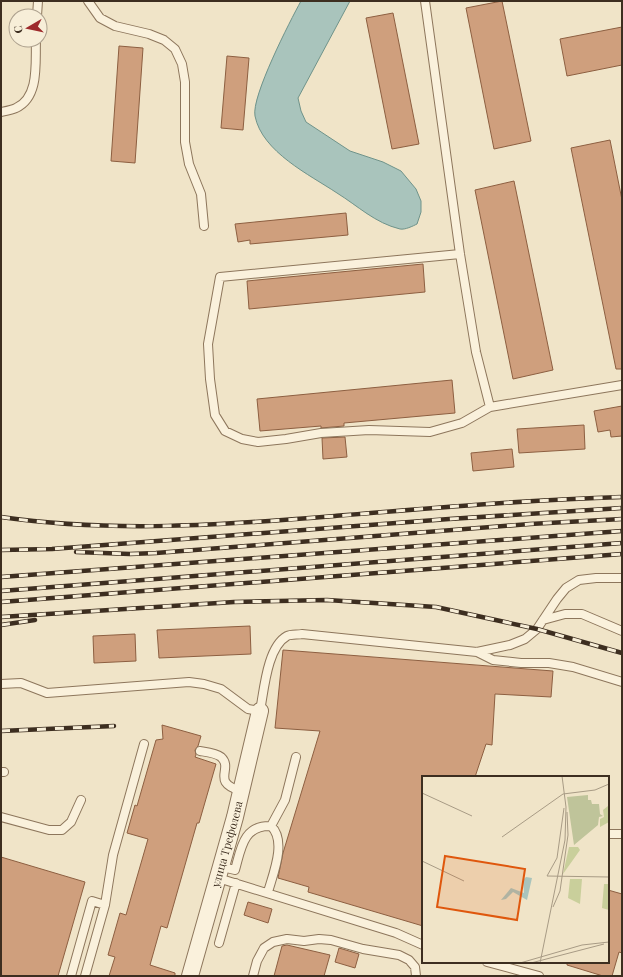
<svg xmlns="http://www.w3.org/2000/svg" width="623" height="977" font-family="'Playfair Display',serif">
<style>
.water{fill:#a9c4bc;stroke:#6f938a}
.building{fill:#cf9f7d;stroke:#8d5f41}
.lines{fill:none;stroke-linecap:round;stroke-linejoin:round}
.service-casing{stroke:#8d765c;stroke-width:10}
.minor-casing{stroke:#8d765c;stroke-width:18}
.service{stroke:#faf1dc;stroke-width:8}
.minor{stroke:#faf1dc;stroke-width:16}
.rail-casing{stroke:#3d2e20;stroke-width:4.5}
.rail{stroke:#f7eed8;stroke-width:3;stroke-dasharray:9;stroke-linecap:butt}
.labels{text-anchor:middle;stroke-width:3.5;stroke-linejoin:round;paint-order:stroke}
.street-label{font-size:11px;fill:#3d2e20;stroke:#f7eed8}
.inset-road{fill:none;stroke:#a89b85;stroke-width:1}
.view{fill:#df570d;fill-opacity:0.15;stroke:#df570d;stroke-width:2}
.inset-edge{fill:none;stroke:#3d2e20;stroke-width:2}
</style>
<rect width="100%" height="100%" fill="#f0e4c8"/>
<path class="water" d="M301,1H350L298,98L301,111L306,122L350,151L383,162L401,171L416,189L421,201V212L417,224C413,226 405,230 400,229C375,223 358,206 337,193C310,175 262,152 255,116C251,97 290,21 301,1Z"/>
<path class="building" d="M502,1L531,141L494,149L466,8Z
M393,13L419,144L392,149L366,18Z
M622,27V65L567,76L560,39Z
M119,46L143,48L135,163L111,161Z
M227,56L249,58L243,130L221,128Z
M610,140L622,200V369H616L571,148Z
M514,181L553,370L513,379L475,190Z
M346,213L348,235L250,244V240L238,242L235,224Z
M423,264L425,292L249,309L247,281Z
M452,380L455,413L344,423V426L321,428V426L260,431L257,399Z
M622,406V436L611,437L610,430L598,432L594,411Z
M584,425L585,449L519,453L517,429Z
M345,437L347,457L323,459L322,438Z
M512,449L514,467L473,471L471,453Z
M250,626L251,654L159,658L157,630Z
M135,634L136,661L94,663L93,636Z
M283,650L553,671L551,697L495,694L492,745L486,744L475,777H423V926L308,892L309,887L278,878L283,853L320,731L275,728Z
M162,725L201,736L198,746L195,750L196,755L195,757L216,764L199,823H197L167,928L161,926L150,965L175,973V976H109L115,957L108,955L120,913L126,915L148,839L127,833L135,805L137,806L156,740L163,739Z
M1,857L85,882L58,976H1Z
M608,890L622,894V953L619,952L612,976H603L567,965V962H608Z
M248,902L272,909L268,923L244,915Z
M287,945L330,955L324,976H274L282,946Z
M339,948L359,954L355,968L335,962Z"/>
<g class="lines">
<defs>
<path id="service" d="M88,1L100,18L115,26L149,34L164,40L175,49L182,64L185,82V142L189,164L201,194L204,226
M425,1L460,254L476,352L490,407L622,385
M37,16L38,1
M1,112C6,111 12,110 16,108C40,97 35,62 36,40
M460,254L220,277L208,344L210,379L215,415L225,431L242,439L258,442L286,439L321,433L369,430L430,432L462,423L490,407
M543,620L565,614H582L622,631
M477,652L493,660L521,663H549L573,667L622,682
M1,684L21,683L47,693L189,682L204,684L221,689L248,709L260,711C264,691 267,647 287,636C291,634 298,635 302,634L477,652L510,645L525,639L537,629L557,599L566,588L579,580L596,578H622
M200,751C206,752 216,753 221,757C234,769 210,782 241,791
M1,772H4
M1,817L49,830H62L71,822L81,800
M271,826L285,800L296,757
M608,834H622
M222,867L235,870C241,849 243,825 271,826C287,841 273,874 268,892
M218,878L396,933L423,945
M219,943L236,883
M487,962L539,976
M71,976L92,901L105,905
M85,976L105,905L113,855L144,744
M253,976L257,961L264,948L273,942L287,939L304,941L319,939L331,940L363,949L399,955L409,960L415,967L416,976"/>
<g id="minor">
<path id="s1" d="M190,976L235,817L260,711"/>
</g>
</defs>
<use href="#service" class="service-casing"/>
<use href="#minor" class="minor-casing"/>
<use href="#service" class="service"/>
<use href="#minor" class="minor"/>
<defs>
<path id="rail" d="M1,517C112,533 224,525 335,516C431,508 526,500 622,497
M1,550L52,549L449,519L622,508
M76,552L130,554L156,553L530,524L622,519
M1,577L622,531
M1,591L622,543
M1,602L622,554
M1,617L234,602L327,600L436,607L537,629L622,653
M1,625L35,620
M1,731L114,726"/>
</defs>
<use href="#rail" class="rail-casing"/>
<use href="#rail" class="rail"/>
</g>
<g class="labels">
<g class="street-label">
<text dy="4" stroke="none"><textPath href="#s1" startOffset="137">улица Трефолева</textPath></text>
</g>
</g>
<g transform="translate(422 776)">
<rect width="187" height="187" fill="#f0e4c8"/>
<path d="M186,22L187,46L178,51V43L182,41L181,34L186,30ZM147,71H156L158,74L141,98ZM148,103H160L158,128L146,122ZM182,108H187V134L180,132Z" fill="#c9cf9b"/>
<path d="M166,19V24H169L170,28H177L178,38L181,40L177,41L176,49L152,69L145,21Z" fill="#bfc49a"/>
<path d="M104,101L110,102L105,124L91,116L84,123L79,124L89,112L102,117L101,104Z" fill="#a9c4bc"/>
<path class="inset-road" d="M0,17L50,40M142,32L135,82L125,100L187,101M80,61L141,18L173,14L187,8M0,85L42,105M131,131L138,115L146,59L145,36M98,187L160,169L187,166M109,187L182,168M118,187L143,64L144,31L140,0"/>
<path class="view" d="M23,80L103,93L95,144L15,131Z"/>
<rect width="187" height="187" class="inset-edge"/>
</g>
<rect width="623" height="977" fill="none" stroke="#3d2e20" stroke-width="4"/>
<g transform="translate(28 28) rotate(261)"><circle r="19" fill="#f7eed8" stroke="#ada18e"/>
<path d="M0-3L7 15L0 10L-7 15Z" fill="#9e2a2b"/>
<text y="-6" font-size="11" font-weight="bold" text-anchor="middle" fill="#3d2e20">С</text>
</g>
</svg>
